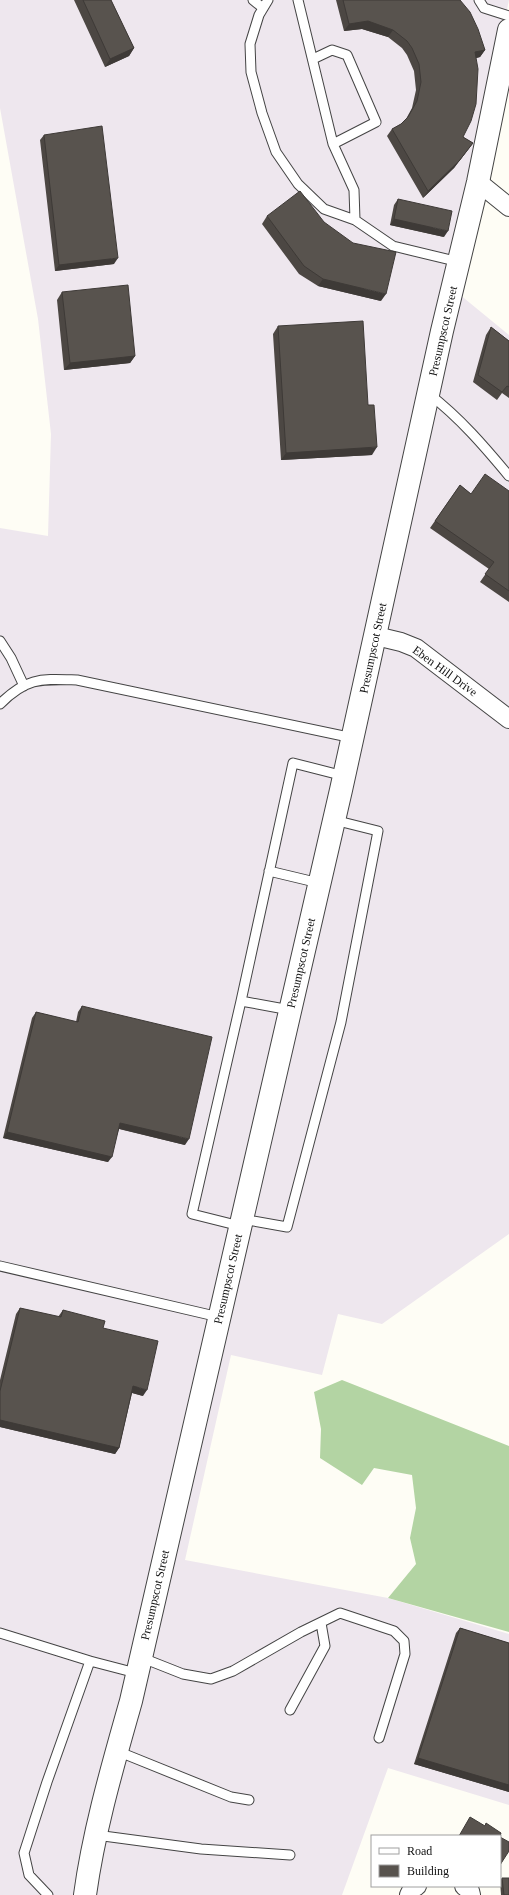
<svg xmlns="http://www.w3.org/2000/svg" width="509" height="1895" font-family="Georgia,serif">
<style>
.industrial{fill:#eee7ee}
.forest{fill:#b3d4a3}
.lines{fill:none;stroke-linecap:round;stroke-linejoin:round}
.service-casing{stroke:#444;stroke-width:11}
.minor-casing{stroke:#444;stroke-width:20}
.tertiary-casing{stroke:#444;stroke-width:24}
.service{stroke:#fff;stroke-width:9}
.minor{stroke:#fff;stroke-width:18}
.tertiary{stroke:#fff;stroke-width:22}
.wall{fill:#4c4743}
.shaded-wall{fill:#3e3a37}
.building{fill:#58534e;stroke:#3e3a37}
.labels{text-anchor:middle;stroke-width:4;stroke-linejoin:round;paint-order:stroke}
.street-label{font-size:12px;fill:#111;stroke:#fff}
</style>
<rect width="100%" height="100%" fill="#fefdf5"/>
<path class="industrial" d="M0,0H509L448,285L509,335V1234L382,1324L338,1314L322,1375L231,1355L185,1560L388,1598L509,1634V1805L388,1768L342,1895H0V528L48,536L51,434L38,319L0,108Z"/>
<path class="forest" d="M342,1380L509,1446V1632L388,1598L416,1564L410,1538L416,1508L412,1475L374,1468L362,1485L320,1458L321,1429L314,1392Z"/>
<g class="lines">
<defs>
<path id="service" d="M253,0L263,8
M268,0L259,15L250,44L251,72L262,113L276,152L298,184L324,209L355,220L393,246L459,262
M298,0L333,144L354,190L355,220
M479,0L484,8L509,16
M313,59L332,50L347,55L376,122L333,144
M429,394C460,418 484,446 509,476
M0,641L11,658L24,686
M0,704C27,677 41,679 77,680L353,738
M269,871L319,883
M290,1010L241,1001L293,763L344,776
M242,1219L287,1227L341,1022L378,831L334,820
M240,1226L192,1214L241,1001
M0,1266L219,1317
M0,1633L90,1661
M140,1657L183,1674L211,1679L233,1671L301,1632L340,1613L394,1631L404,1641L405,1654L379,1738
M290,1710L325,1646L321,1623
M117,1751L231,1797L249,1800
M96,1835L201,1849L290,1855
M48,1895L29,1875L24,1853L47,1782L90,1661L136,1673"/>
<path id="minor" d="M478,182L509,207
M376,636L401,642L416,648L509,719
M464,1886L470,1891L471,1895
M409,1895L412,1889L417,1886"/>
<path id="tertiary" d="M85,1895C94,1829 113,1765 131,1701L341,790L442,331L478,182L509,30"/>
</defs>
<use href="#service" class="service-casing"/>
<use href="#minor" class="minor-casing"/>
<use href="#tertiary" class="tertiary-casing"/>
<use href="#service" class="service"/>
<use href="#minor" class="minor"/>
<use href="#tertiary" class="tertiary"/>
</g>
<path class="wall" d="M74,0H111L134,48L129,56L105,67Z
M336,0H460L485,50L480,57L476,58L463,137L473,143L454,168L423,198L387,136L392,129L401,124L406,119L412,108L416,90L414,71L407,55L402,48L388,37L362,29L344,31Z
M44,135L114,264L55,271L40,140Z
M398,199L444,237L390,225L394,205Z
M267,216L381,301L318,286L299,274L262,224Z
M62,292L135,356L130,363L64,370L57,300Z
M278,326L368,405L372,455L281,460L273,334Z
M491,327L509,341V398L502,393L497,400L473,382L486,335Z
M460,485L471,494L509,491V602L480,582L489,569L430,528Z
M82,1006L185,1145L119,1129L108,1162L3,1138L32,1018L36,1012L76,1022L78,1012Z
M20,1308L58,1317L63,1310L103,1328L143,1396L132,1393L119,1448L115,1454L0,1427V1380L16,1314Z
M460,1628L509,1643V1792L414,1764L456,1633Z
M502,1878L509,1895H501L500,1881Z"/>
<path class="shaded-wall" d="M368,21L393,30L388,37L362,29L344,31L349,24Z
M134,48L129,56L105,67L110,59Z
M485,50L480,57L469,60L475,52Z
M473,143L454,168L423,198L428,191Z
M394,219L448,231L444,237L390,225Z
M118,258L114,264L55,271L59,265Z
M323,279L386,294L381,301L318,286Z
M135,356L130,363L64,370L70,363Z
M377,447L372,455L281,460L286,453Z
M120,1123L189,1139L185,1145L116,1128Z
M7,1132L112,1157L108,1162L3,1138Z
M133,1386L147,1390L143,1396L129,1392Z
M0,1420L119,1448L115,1454L0,1427Z
M418,1758L509,1785V1792L414,1764Z"/>
<path class="building" d="M83,0H111L134,48L110,59Z
M343,0H460L470,12L478,29L485,50L475,52L478,69L476,104L471,121L463,137L473,143L459,161L428,191L392,129L401,124L408,117L417,101L421,82L419,64L412,48L407,41L393,30L368,21L349,24Z
M102,126L118,258L59,265L44,135Z
M300,191L324,222L353,243L396,252L386,294L323,279L304,266L267,216Z
M398,199L452,211L448,231L394,219Z
M128,285L135,356L70,363L62,292Z
M363,321L368,405H374L377,447L286,453L278,326Z
M491,327L509,341V387L507,386L502,392L478,375Z
M485,474L509,491V591L485,574L494,562L435,521L460,485L471,494Z
M82,1006L212,1037L189,1139L120,1123L112,1157L7,1132L36,1012L78,1022Z
M20,1308L61,1317L63,1310L105,1321L103,1328L158,1341L147,1390L133,1386L119,1448L0,1420V1391Z
M460,1628L509,1643V1785L418,1758Z
M470,1817L485,1826L486,1823L501,1833L500,1836H459Z
M500,1837L509,1842V1851L500,1865Z
M502,1878H509V1895H504Z"/>
<g class="labels">
<g class="street-label">
<text transform="translate(443 331) rotate(-77)" y="4">Presumpscot Street</text>
<text transform="translate(373 648) rotate(-78)" y="4">Presumpscot Street</text>
<text transform="translate(445 671) rotate(36)" y="4">Eben Hill Drive</text>
<text transform="translate(301 963) rotate(-77)" y="4">Presumpscot Street</text>
<text transform="translate(228 1279) rotate(-77)" y="4">Presumpscot Street</text>
<text transform="translate(155 1595) rotate(-77)" y="4">Presumpscot Street</text>
</g>
</g>
<rect x="371" y="1835" width="130" height="52" fill="#ffffff" stroke="#a0a0a0"/>
<rect x="379" y="1848" width="20" height="6" fill="#ffffff" stroke="#a0a0a0"/>
<text x="407" y="1855" font-size="12" fill="#111111">Road</text>
<rect x="379" y="1865" width="20" height="12" fill="#58534e" stroke="#a0a0a0"/>
<text x="407" y="1875" font-size="12" fill="#111111">Building</text>
</svg>
